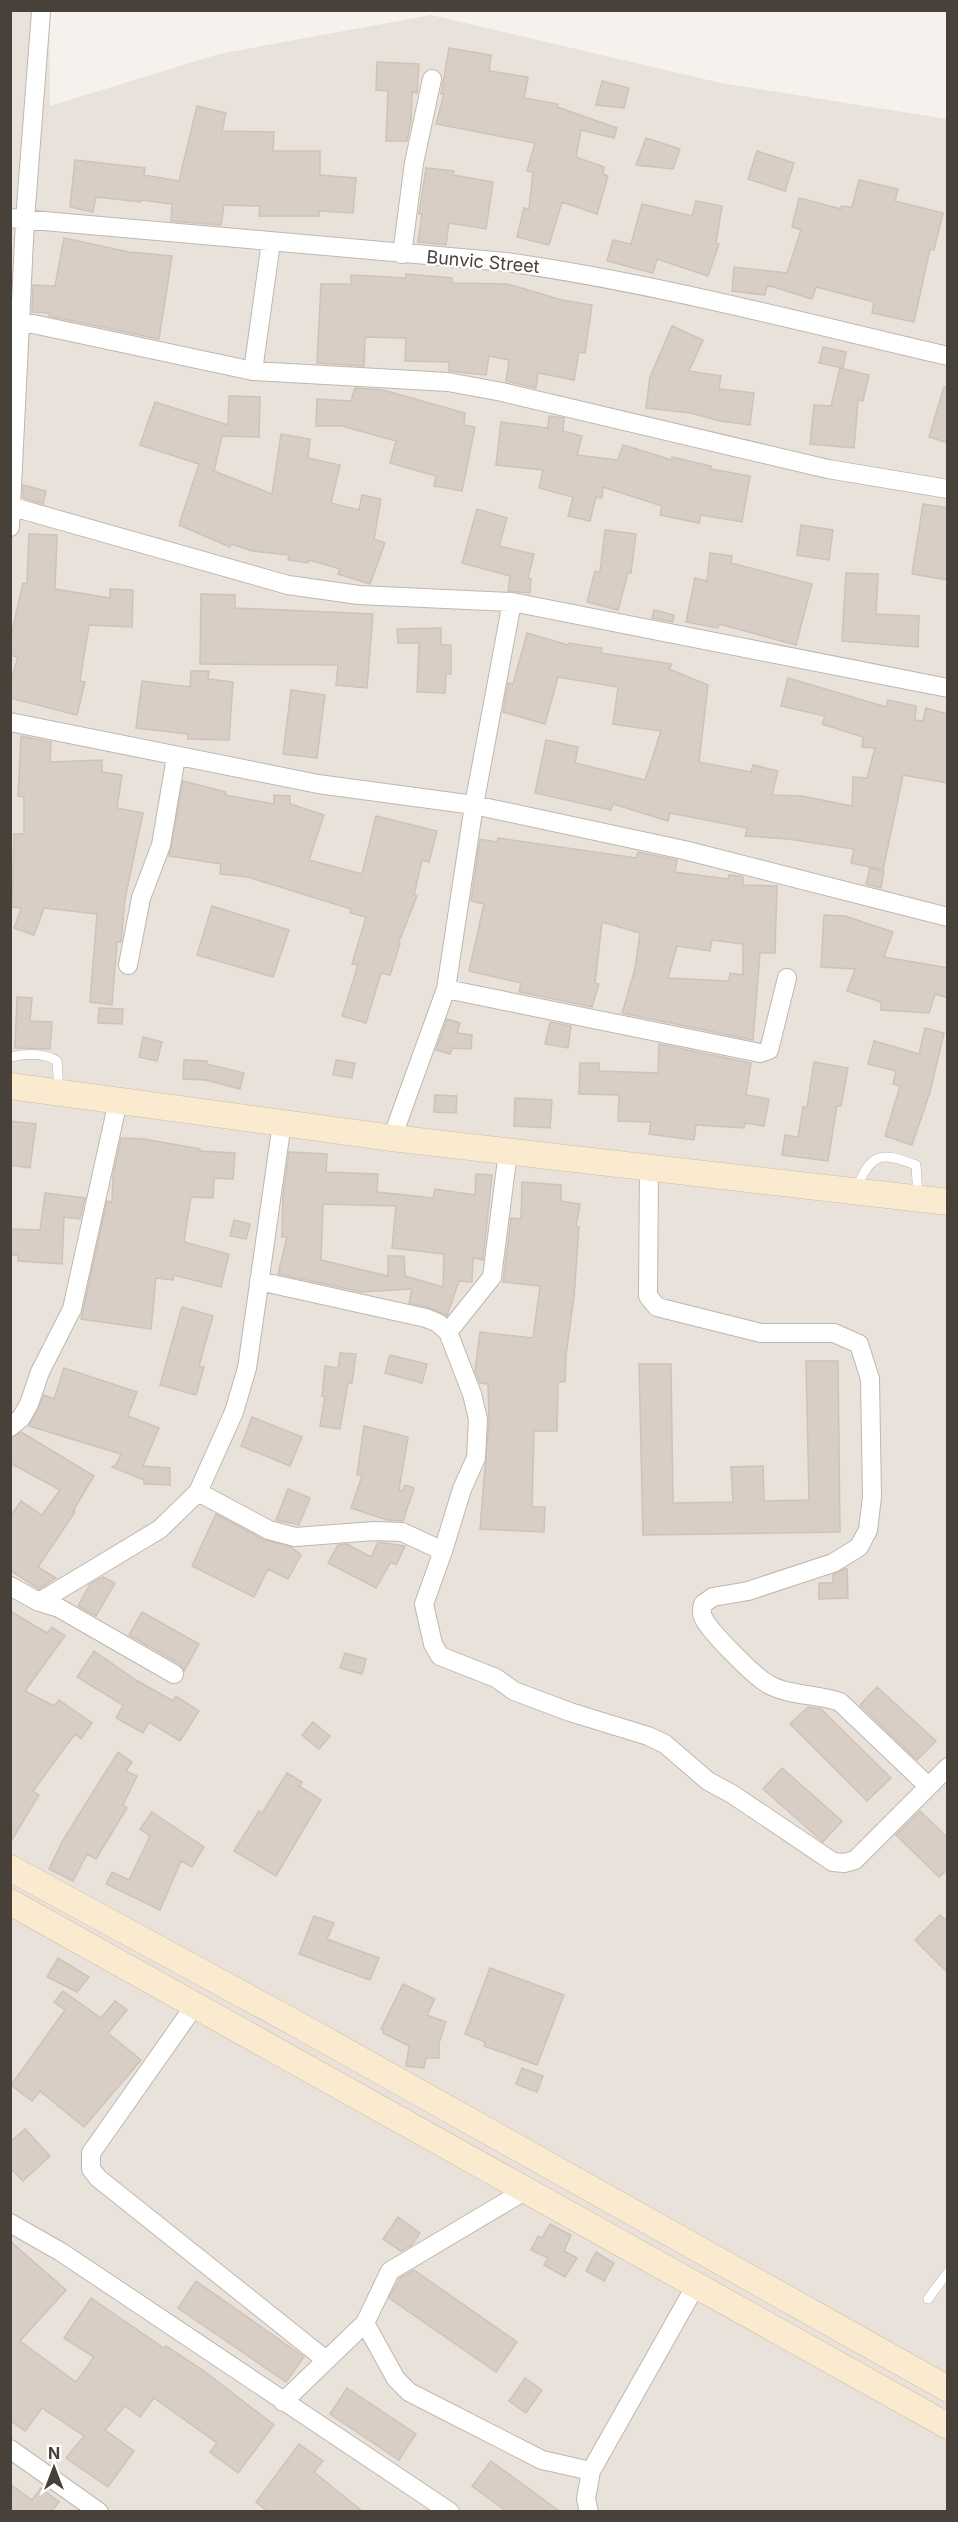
<svg xmlns="http://www.w3.org/2000/svg" width="958" height="2522" font-family="Inter,sans-serif">
<style>
.residential{fill:#e8e2da}
.building{fill:#d8cec5;stroke:#d0c2b6;stroke-width:1.5;fill-rule:evenodd}
.lines{fill:none;stroke-linecap:round;stroke-linejoin:round}
.lane-casing{stroke:#bfb7af;stroke-width:10}
.street-casing{stroke:#bfb7af;stroke-width:20}
.secondary-casing{stroke:#d0bca0;stroke-width:27}
.lane{stroke:#fff;stroke-width:9}
.street{stroke:#fff;stroke-width:18}
.secondary{stroke:#faead0;stroke-width:26}
.labels{text-anchor:middle;stroke-width:4.5;stroke-linejoin:round;paint-order:stroke}
.street-label{font-size:18px;fill:#48413a;stroke:#fff}
</style>
<rect width="100%" height="100%" fill="#f5f1ec"/>
<path class="residential" d="M11,11H49L50,106L219,54L431,15L721,83L947,119V2511L11,2512Z"/>
<path class="building" d="M449,48L491,55L489,71L528,77L524,98L558,104L557,107L617,128L614,138L581,130L576,157L604,167L603,174L608,176L597,214L562,202L549,245L517,237L524,208L529,209L533,172L527,171L535,143L436,124L444,94H441Z
M377,62L419,64L417,93L412,92L411,122L407,141H386L388,91L376,90Z
M602,81L629,88L624,108L596,105Z
M197,106L226,113L222,131L274,132L273,151H320V175L356,178L353,213L319,211V216H259L260,206L224,205L221,225L171,221L172,204L141,200V202L96,197L93,212L70,207L75,160L145,168L144,175L179,181Z
M646,138L680,149L673,169L636,165Z
M757,151L794,163L785,191L748,179Z
M426,168L454,171L453,175L493,182L486,229L449,223L446,245L418,242L422,214H419Z
M859,180L898,189L895,201L943,213L934,250L930,249L914,322L872,313L874,302L816,287L812,299L767,285L765,295L732,291L734,267L787,273L801,230L792,227L799,198L841,209V206L852,207Z
M696,201L722,206L716,243L719,244L708,276L657,259L653,273L607,261L613,240L631,244L642,204L692,216Z
M64,238L129,252L172,256L159,339L49,316V313L32,312L33,285L55,286Z
M406,274L452,278V283L508,284L562,300L592,305L585,353L579,352L574,380L538,373L536,388L506,381L509,360L489,356L486,375L449,371V362L405,361L406,338L365,337L364,366L317,363L321,284H351V275L406,278Z
M672,326L703,340L689,371L721,376L719,389L754,393L750,425L720,421L691,413L646,408L650,377Z
M823,347L846,352L843,368L819,363Z
M840,368L869,375L863,401L858,400L854,448L810,444L814,405L831,406Z
M944,387H948V443L929,437Z
M355,388L383,390L465,413L464,425L475,427L462,491L434,486L436,476L390,463L396,441L342,426H316L317,399L351,401Z
M229,396L260,397L259,437L222,436L214,471L272,494L281,434L310,439L308,458L340,465L331,503L359,510L362,495L381,499L374,539L385,543L370,584L338,574L340,569L309,560L308,563L288,560L289,555L252,551L231,544L230,547L179,525L199,464L140,445L155,402L228,425Z
M549,416L564,418L563,431L582,436L577,455L618,460L623,445L672,460V457L711,466V469L750,476L742,522L701,515L699,523L660,515L662,506L603,487L602,498L596,497L590,521L568,516L573,497L539,488L543,470L496,465L501,422L548,428Z
M23,485L46,491L43,504L23,498Z
M923,504L948,508V580L912,574Z
M477,509L507,518L499,546L534,554L528,578L531,579L530,593L508,591L510,576L462,563Z
M801,525L833,530L829,560L797,555Z
M605,530L636,534L631,573H628L618,610L587,602L595,571L600,572Z
M29,534L57,535L55,589L110,598V589L133,590L132,627L89,625L80,681L85,682L77,715L10,698V684L18,657L10,655V640L23,583L27,584Z
M710,553L732,556L731,563L812,584L796,645L719,624L718,628L686,622L695,578L707,581Z
M846,573L878,574L876,614L919,616L918,647L842,641Z
M201,594L235,595V608L373,614L367,688L336,685L338,665L200,664Z
M654,610L674,615L673,622L652,618Z
M441,628V645H451V674H446L445,693L417,692L419,643H398L397,629Z
M527,633L568,645L569,643L602,648L601,653L672,664L669,669L708,685L699,762L751,772L753,765L778,771L772,795L802,796L852,806L853,777L867,778L875,748L862,747L863,737L822,724L825,716L781,706L788,678L886,707L888,700L916,706L915,720L923,721L926,708L948,714V783L903,775L883,870L851,863L854,849L788,839L745,836L747,828L670,813L668,821L613,804L611,810L535,793L546,740L578,747L575,763L645,780L661,731L613,724L618,687L558,677L545,724L503,712L508,683L513,684Z
M191,671H209L208,679L233,682L229,740L188,739V734L136,728L142,681L190,687Z
M291,690L325,695L317,758L283,754Z
M21,736L51,742L50,762L102,760V772L122,775L117,808L143,813L125,899L121,942H117L112,1005L90,1002L97,914L44,908L34,935L14,928L21,908L12,907L14,834H24V797L18,796Z
M183,781L226,792L225,795L274,804V795L290,796V804L324,815L309,860L362,874L376,816L437,831L429,862L422,860L414,895L417,896L398,944H400L390,975L381,973L366,1023L342,1016L358,965L352,964L366,917L350,913L351,909L248,877L220,874L221,864L169,856Z
M498,838L636,858L638,852L677,860L675,872L728,879L729,875L741,876L743,877V885L777,886L775,953H760L753,1040L622,1013L635,969L640,933L602,922L595,983L599,984L592,1007L519,992L521,983L469,971L484,904L471,901L480,839L497,842ZM712,940L743,944V975L730,973L729,981L668,978L677,946L710,951Z
M870,868L884,871L881,888L866,884Z
M212,906L289,930L273,977L197,955Z
M824,915L845,916L893,932L884,957L948,968V998L935,994L929,1013L881,1010V1002L847,991L855,969L821,967Z
M17,997L32,998L30,1021L52,1022L50,1049L15,1048Z
M99,1008L123,1009L122,1024L98,1023Z
M447,1019L460,1023L457,1033L472,1035L471,1049L452,1048L450,1054L436,1050Z
M550,1022L571,1026L568,1048L545,1044Z
M925,1028L944,1033L930,1092L912,1145L885,1136L900,1086L893,1084L896,1071L868,1064L874,1041L919,1054Z
M143,1037L162,1042L157,1061L139,1057Z
M659,1044L751,1063L746,1095L769,1099L764,1126L745,1123L744,1128L696,1125L694,1140L649,1134L651,1122L618,1121L619,1095L579,1094L580,1063H599V1071L658,1073Z
M184,1060L207,1061V1064L244,1073L240,1089L206,1080L183,1079Z
M336,1060L355,1063L352,1078L333,1075Z
M814,1062L848,1068L841,1106H837L828,1161L782,1155L785,1135L798,1137L803,1107H807Z
M435,1095L457,1096L456,1113L434,1112Z
M515,1098L552,1100L550,1128L514,1126Z
M10,1121L36,1124L30,1168L10,1165Z
M121,1138L144,1139L200,1149V1151L235,1153L233,1179L214,1178L213,1198L191,1197L184,1242L229,1254L221,1287L174,1275L173,1280L156,1278L151,1329L81,1319L107,1201L112,1202L113,1176Z
M289,1152L327,1154L326,1172L378,1174L377,1192L433,1198L435,1189L475,1195L476,1174L492,1175L483,1260L473,1258L472,1282L459,1281L447,1316L430,1308L409,1303L412,1289L362,1292L278,1274L287,1237H282L283,1195ZM323,1204L396,1206L392,1248L444,1254L443,1287L405,1276L404,1256H388V1276L321,1260Z
M522,1182L561,1185V1201L580,1204L576,1227H579L574,1297L566,1355L565,1382H558L557,1431H534L532,1507H545L544,1532L480,1529L489,1420L488,1384L480,1383L475,1371L480,1332L533,1338L540,1286L503,1282L511,1218L521,1219Z
M45,1193L85,1198L80,1219L64,1217L62,1264L18,1261V1255H10V1229L40,1230Z
M234,1220L250,1224L246,1239L230,1236Z
M182,1307L213,1316L199,1366L204,1367L196,1395L160,1385Z
M340,1353L356,1354L352,1383H348L340,1429L320,1426L325,1397L322,1396L325,1366L338,1368Z
M390,1355L427,1364L422,1383L385,1373Z
M806,1361H838L840,1532L643,1535L639,1364H671L673,1503L733,1502L731,1467L763,1466L764,1501L809,1500Z
M64,1368L137,1392L128,1416L159,1428L143,1466L170,1468V1485L144,1484V1480L112,1467L116,1465L121,1454L29,1426L44,1395L54,1399Z
M252,1417L302,1437L290,1466L241,1446Z
M364,1426L408,1437L399,1490L402,1491L405,1485L414,1488L403,1521L387,1520L351,1508L362,1476L357,1475Z
M21,1432L94,1476L73,1511L75,1512L38,1567L56,1578L39,1589L10,1570V1517L21,1501L42,1515L60,1490L10,1463V1438Z
M288,1489L310,1498L299,1525L276,1520Z
M216,1514L264,1540L291,1547L301,1555L288,1579L268,1569L254,1597L192,1566Z
M378,1542L405,1546L396,1565L391,1562L376,1588L328,1563L338,1545L347,1544L371,1557Z
M844,1569H847L848,1598L819,1599V1583H833V1575Z
M103,1577L115,1583L96,1616L78,1606L90,1584Z
M10,1611L47,1633L52,1627L65,1636L25,1691L54,1706L59,1700L92,1723L81,1739L75,1734L33,1791L39,1795L10,1843Z
M142,1612L199,1644L184,1671L180,1664L129,1635Z
M94,1651L136,1680L173,1701L176,1696L199,1711L180,1741L149,1722L143,1733L116,1718L123,1705L77,1677Z
M345,1653L366,1659L362,1674L340,1668Z
M877,1687L936,1741L917,1760L860,1705Z
M808,1707L821,1709L891,1778L867,1801L790,1724Z
M313,1722L330,1736L319,1749L302,1735Z
M118,1752L132,1762L126,1771L137,1776L123,1805L127,1808L96,1859L87,1854L73,1881L49,1869L63,1840Z
M782,1768L842,1821L823,1842L763,1789Z
M287,1773L302,1782L299,1786L321,1800L276,1876L234,1851L259,1811L262,1813Z
M920,1811L948,1838V1869L939,1877L896,1835Z
M152,1812L204,1847L192,1867L181,1861L160,1910L106,1884L112,1872L129,1880L150,1836L140,1829Z
M940,1915L948,1922V1973L915,1940Z
M314,1916L334,1923L327,1939L379,1958L370,1980L299,1954Z
M58,1958L89,1977L77,1992L47,1977Z
M490,1968L564,1995L537,2065L484,2046L485,2042L465,2034Z
M403,1984L435,1999L427,2015L446,2022L439,2043V2058H426L424,2068L406,2066L409,2046L383,2033L384,2030L381,2029Z
M63,1991L101,2018L115,2001L127,2010L108,2033L141,2060L84,2127L40,2091L32,2101L11,2085L65,2010L54,2002Z
M522,2068L543,2076L537,2092L516,2084Z
M25,2129L50,2156L23,2181L10,2168V2142Z
M398,2217L420,2233L412,2245L401,2251L383,2239Z
M550,2224L571,2235L564,2251L577,2258L565,2277L544,2265L548,2258L531,2250L538,2236L542,2238Z
M10,2241L66,2290L20,2341L76,2382L94,2357L64,2338L91,2298L164,2348L166,2346L204,2371L274,2425L238,2473L210,2452L217,2443L154,2398L140,2417L125,2406L105,2430L134,2451L108,2487L66,2458L84,2436L42,2408L25,2431L10,2420Z
M596,2252L614,2263L604,2281L586,2271Z
M414,2270L517,2342L496,2372L389,2298L400,2278Z
M196,2281L304,2357L286,2382L178,2308Z
M525,2378L542,2390L526,2413L509,2401Z
M347,2388L416,2434L399,2460L330,2414Z
M299,2444L323,2461L314,2472L362,2511H267L256,2502Z
M491,2461L559,2511H506L472,2486Z
M10,2484L32,2500L41,2488L59,2502L52,2511H10Z"/>
<g class="lines">
<defs>
<path id="lane" d="M10,1057C25,1054 45,1053 57,1061L59,1091
M856,1189C872,1153 879,1151 916,1165L918,1197
M928,2299L948,2272"/>
<path id="street" d="M10,218L506,262C655,283 801,322 948,356
M402,254L414,163L432,79
M19,321L253,371L448,382L502,392L828,469L948,489
M253,371L271,242
M13,507L288,585L359,595L512,602L948,688
M10,527L25,220L41,12
M10,722L318,784L474,805L684,850L948,917
M128,965L141,898L161,845L176,757
M446,989L760,1053L769,1050L787,978
M392,1138L446,989L474,805L512,602
M649,1168L648,1296L657,1307L761,1333H834L859,1344L870,1379L872,1497L868,1530L859,1547L833,1563L748,1591L713,1597L703,1604C702,1608 701,1613 703,1617C708,1630 755,1677 768,1684C789,1696 817,1694 840,1702L928,1786
M259,1281L426,1318L438,1323L448,1332L472,1394L478,1419L476,1458L462,1489L443,1551
M448,1332L492,1277L508,1152
M10,1427L21,1418L29,1404L40,1372L72,1309L118,1101
M198,1492L269,1530L295,1537L374,1531L402,1532L443,1551L424,1604L433,1644L440,1656L496,1678L514,1691L570,1712L648,1736L665,1744L708,1781L732,1794L833,1862L844,1863L855,1860L948,1767
M10,1586L39,1602L59,1608L174,1674
M39,1602L160,1529L198,1492L234,1412L247,1368L282,1123
M195,2005L91,2153V2169L98,2178L326,2360
M10,2223L61,2252L450,2512
M365,2323L396,2379L409,2392L542,2460L591,2471
M283,2402L365,2323L390,2271L526,2190
M10,2449L99,2512
M589,2512L586,2499L591,2471L696,2285"/>
<path id="secondary" d="M10,1086L392,1138L948,1202
M10,1868L304,2028L948,2389
M10,1902L948,2426"/>
</defs>
<use href="#lane" class="lane-casing"/>
<use href="#street" class="street-casing"/>
<use href="#secondary" class="secondary-casing"/>
<use href="#lane" class="lane"/>
<use href="#street" class="street"/>
<use href="#secondary" class="secondary"/>
</g>
<g class="labels">
<g class="street-label">
<text transform="translate(483 262) rotate(5)" y="6">Bunvic Street</text>
</g>
</g>
<rect width="958" height="2522" fill="none" stroke="#48413a" stroke-width="24"/>
<g transform="translate(54 2468)" stroke="#ffffff" stroke-width="4.5" paint-order="stroke">
<path d="M0-4.5L10 22L0 15L-10 22Z" fill="#48413a"/>
<text y="-9" font-size="16" font-weight="bold" text-anchor="middle" fill="#48413a">N</text>
</g>
</svg>
